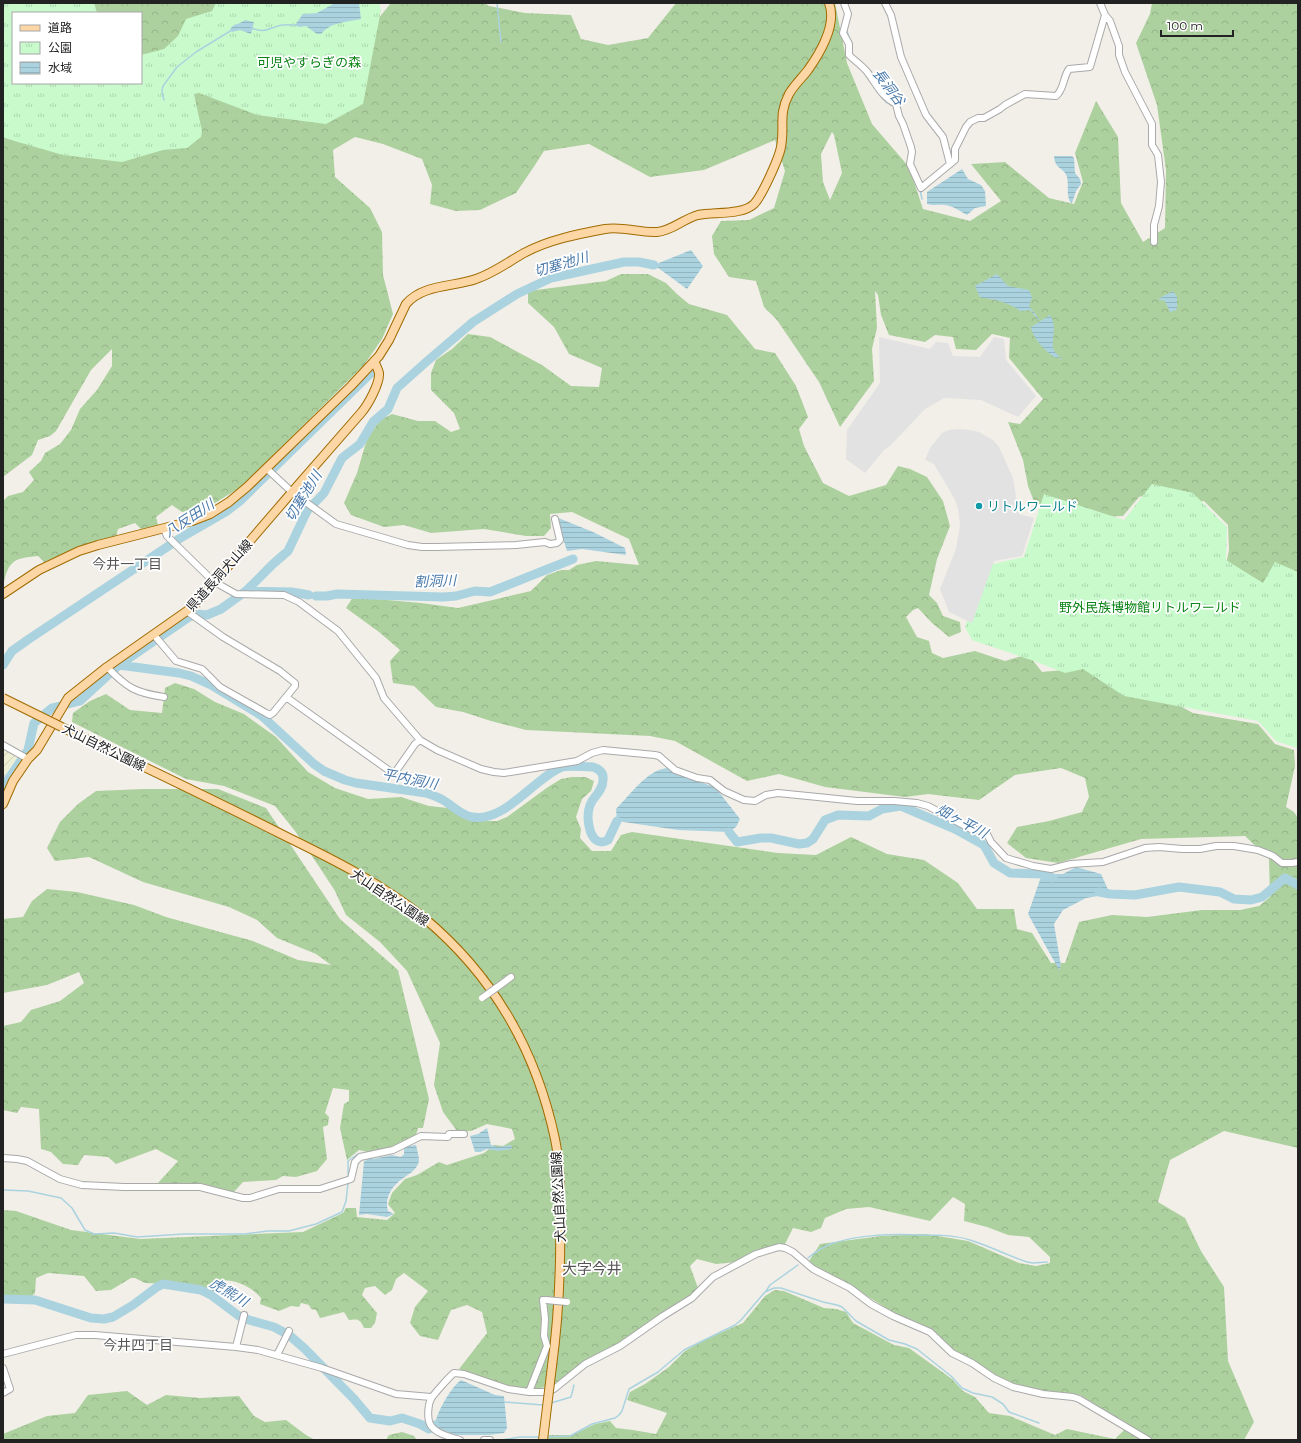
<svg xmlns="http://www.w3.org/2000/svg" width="1301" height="1443" font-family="Montserrat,'Noto Sans JP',sans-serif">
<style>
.farmland{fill:url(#farmland-furrows)}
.forest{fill:url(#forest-crowns);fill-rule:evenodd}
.park{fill:url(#park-tufts)}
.parking{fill:#e2e2e2}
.water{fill:url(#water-rules)}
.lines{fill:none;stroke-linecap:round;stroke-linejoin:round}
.stream{stroke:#aad3df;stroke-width:1.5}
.river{stroke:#aad3df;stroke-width:9}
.minor-casing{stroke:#a9a9a9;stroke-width:8}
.major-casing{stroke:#a06b00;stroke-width:10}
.minor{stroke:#fff;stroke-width:6}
.major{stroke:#fcd6a4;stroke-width:8}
.minor-bridge-casing{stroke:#a9a9a9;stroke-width:8;stroke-linecap:butt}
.major-bridge-casing{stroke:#a06b00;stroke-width:10;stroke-linecap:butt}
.minor-bridge{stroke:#fff;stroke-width:6}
.major-bridge{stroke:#fcd6a4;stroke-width:8}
.culture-dot{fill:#0f9aa8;stroke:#fff;stroke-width:1.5}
.labels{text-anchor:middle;stroke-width:3.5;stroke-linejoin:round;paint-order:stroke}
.park-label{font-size:13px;fill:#0c8416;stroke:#fff}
.culture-label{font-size:13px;fill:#0d838f;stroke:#fff;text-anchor:start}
.street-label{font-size:13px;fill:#222;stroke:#fff}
.water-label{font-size:14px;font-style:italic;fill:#4a7aab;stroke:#fff}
.neighbourhood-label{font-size:14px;fill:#555;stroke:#fff}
.quarter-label{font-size:15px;fill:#555;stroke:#fff}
</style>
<defs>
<pattern id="farmland-furrows" width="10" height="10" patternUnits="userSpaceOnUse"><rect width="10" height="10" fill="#eef0d5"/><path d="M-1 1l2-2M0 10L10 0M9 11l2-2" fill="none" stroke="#ccceb7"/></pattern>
<pattern id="forest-crowns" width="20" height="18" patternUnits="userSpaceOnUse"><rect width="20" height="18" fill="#add19e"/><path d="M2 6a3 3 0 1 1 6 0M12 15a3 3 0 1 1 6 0" fill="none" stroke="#95b388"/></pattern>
<pattern id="park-tufts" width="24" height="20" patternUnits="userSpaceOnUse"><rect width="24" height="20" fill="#c8facc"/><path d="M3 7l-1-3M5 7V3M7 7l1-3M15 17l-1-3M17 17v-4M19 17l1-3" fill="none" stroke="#acd6af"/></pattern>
<pattern id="water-rules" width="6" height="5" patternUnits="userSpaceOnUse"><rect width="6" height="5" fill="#aad3df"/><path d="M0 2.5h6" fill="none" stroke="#92b5bf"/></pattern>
</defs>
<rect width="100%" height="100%" fill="#f2efe9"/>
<path class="farmland" d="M3,749L17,757L3,778Z"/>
<path class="forest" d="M3,3H311L373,25L391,3H484L489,6L525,13L571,15L581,39L608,45L648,38L676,3H835L847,63L872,124L909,167L923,209L970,221L1001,201L971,164L1005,162L1049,198L1074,204L1083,182L1075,153L1096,101L1118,137L1121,203L1143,242L1165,228L1166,170L1157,105L1136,43L1150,14L1152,3H1298V575L1266,587L1224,574L1229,550L1228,525L1204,501L1190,504L1152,493L1139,497L1123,516C1095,518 1062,512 1035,504L1028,486L1023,460L1008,422L1020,424L1043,399L1009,358L1010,338L992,334L976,350L956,349L953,337L935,335L925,342L889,335L881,315L878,295L875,291L877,328L872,349L874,381L840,427L819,382L777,320L764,307L756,281L729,277L714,254L712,236L721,221L749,220L774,208L785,171L775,140L704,170L650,177L589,144L544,151L533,168L516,193L480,210L456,211L430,204L432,185L422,159L383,144L355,137L333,150L335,177L370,208L382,232L383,275L393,314L382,339L364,365L241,487L205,509L182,512L172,505L156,517L158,525L141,529L135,523L118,529L116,537L69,551L44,562L38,556C12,558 8,562 3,587V501L8,496L23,492L34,480L29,472L41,461L45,453L60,444L71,430L80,409L97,390L112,366V349L91,370L56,431L50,436L38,440L32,455L3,477ZM13,13H141V83H13ZM832,132L834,135L842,173L830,200L823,182L821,154Z
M621,274H648L666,283L677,294L689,304L727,315L755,349L775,353L796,386L808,417L799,429L804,446L823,483L849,496L886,485L898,466L910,469L927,477L943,501L950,526L937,559L929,595L937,603L943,616L960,622L961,632L949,637L932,623L918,608L913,610L906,617L917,637L929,641L932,653L943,658L975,651L1005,661L1028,654L1042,672L1063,670L1077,662L1154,692L1193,713L1258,724L1275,744L1294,750L1295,766L1286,807L1294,812L1298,818V1148L1224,1131L1170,1160L1158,1202L1185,1218L1201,1251L1224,1287L1228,1361L1254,1422L1244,1440H1153L1080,1395L1043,1391L1010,1383L953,1351L931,1330L891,1311L851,1286L813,1267L809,1261L820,1244L881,1236L926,1234L968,1241L1019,1263L1036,1266L1050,1263V1257L1029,1237L1008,1235L987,1227L964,1221L965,1204L953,1197L930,1221L869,1207L846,1209L825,1218L821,1228L811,1232L793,1228L785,1244L762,1249L737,1262L716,1264L697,1259L690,1266L698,1288L689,1297L556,1385L535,1389L508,1387L459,1369L487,1333L482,1312L467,1305L451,1310L438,1340L420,1336L410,1323L415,1307L428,1291L404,1273L396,1279L392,1290L385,1295L375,1286L365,1288L362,1295L377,1313L375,1323L371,1328H364C360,1319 358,1319 349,1320L344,1312L320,1318L316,1310L311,1309L309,1305L301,1303L299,1307L291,1306L279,1311L260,1304L261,1298C251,1286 236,1280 221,1280L214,1294L203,1289L170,1284L145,1283L135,1278H131L111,1290L96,1291L84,1276L48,1273L36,1278L35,1293L30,1298H3V1210L16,1211L71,1230L140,1239L303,1232L343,1213L346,1208H356L357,1217L387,1220L395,1213L388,1204L392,1193L405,1179L417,1175L439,1162L447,1165L484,1153L494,1145L503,1146L515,1139L512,1129L487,1124L471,1131H457L443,1112L434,1085L440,1043L407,971L380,942L346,915L335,891L322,871L295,831L275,806L224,786L186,779L72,722L73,713L90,701L106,694L130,710L162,713L165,688L175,683L194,689L215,702L244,714L276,737L308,772L335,788L368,799L401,797L429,806L448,808L471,821H497L507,817L548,787L561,779L572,777H585L594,781L591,791L582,799L576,817L581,829L580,838L592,851H611L621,835L632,832L778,853L816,855L851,837L887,854L924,860L958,883L977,909H1014L1017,929L1032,933L1051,963H1065L1079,922L1112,915L1147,917L1202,910H1240L1259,906L1270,897L1269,859L1245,836L1141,839L1058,863L1026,858L1007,843L1017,827L1049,821L1082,812L1089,797L1085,778L1061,768L1015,775L979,800L928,794L905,797L825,787L779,774L747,781L675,741L650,736L526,730L491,721L463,712L436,707L414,686L393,683L390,661L400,650L379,632L346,608L353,597L421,603L458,608L531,591L547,575L561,570H569L577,565L596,561L639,565L629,539L572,512L550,514L551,528L544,536H526L484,529L431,533L404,525L384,527L351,515L344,503L357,473L367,439L380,420L392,414L418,421H435L451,432L460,429L454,413L431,390V373L436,360L452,349L468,334L490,337L542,365L571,386L599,387L602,368L569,354L554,327L528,303V291L606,281Z
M143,789H218L266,808L340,919L398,970L429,1099L423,1128H418L416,1135L393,1147L372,1153L359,1150L347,1160L340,1128L344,1104L349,1101V1090L333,1088L325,1113L329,1117L328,1125L323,1127L327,1159L317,1171L296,1177L283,1176L276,1180L243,1182L232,1194L200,1184L158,1183L178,1161L156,1149L116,1164L108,1157L84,1155L78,1165L63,1164L51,1152L41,1149L39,1109L21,1107L17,1113L3,1110V1026L21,1022L31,1010L60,1001L84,983L79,972L47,985L3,993V919L23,917L32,901L47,889L77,892L134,905L166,917L253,941L298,960L331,965L316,954L277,938L257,920L229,907L143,882L89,857L55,861L47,848L60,822L78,804L96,791Z
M775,1290L784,1291L824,1308L836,1309L846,1312L853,1323L894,1345L909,1348L952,1379L963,1391L975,1397L989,1413L1010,1416L1055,1435L1067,1429L1115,1439L1124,1430L1141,1440H547L548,1435H572L595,1424L610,1421L616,1428L633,1430L656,1434L667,1413L627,1400L630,1392L645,1384L669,1367L685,1351L708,1338L743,1323L765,1296Z
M127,1391L147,1405L166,1395L200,1398L239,1396L254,1416L265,1422L286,1420L306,1435L315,1440H3V1434L47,1416L75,1413L88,1395Z
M402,1432L414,1436L417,1440H386L389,1435Z"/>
<path class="park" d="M3,3H94L97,13H13V83H141V55L164,49L178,36L186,19L212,11L216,3H379L381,10L363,104L326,124L257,115L199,93L194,94L202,131L201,137L187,148L163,150L122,162L63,155L11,140L3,137Z
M1152,484L1193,493L1227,527L1226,560L1263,583L1275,562L1298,572V751L1297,748L1276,741L1258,721L1124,696L1083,669L1065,673L1034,661L972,640L965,627L989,565L1024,557L1044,494L1124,520Z"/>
<path class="parking" d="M879,337L930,349L936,342L948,343L953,356L980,357L994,337L1004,339L1006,360L1036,396L1018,417L981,400L944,398L925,409L890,446L884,450L865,473L846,459L847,430L880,383Z
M958,429L970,430L979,432L994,441L999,447L1013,478L1019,514L1034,518L1022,556L994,561L972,623L949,612L940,589L956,549L960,525L958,508L954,498L934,464L925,460L930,448L942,433L949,430Z"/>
<path class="water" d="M335,3H359L361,19C346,22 331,22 321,34H317L306,26L299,27L295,25L303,14L317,13Z
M245,20L254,22L251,34L240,30L232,32L230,29L234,25L240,23Z
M1054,156H1072L1074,158L1075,173L1080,179L1081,184L1076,191L1072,203L1070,202C1066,193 1069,185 1067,177C1064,167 1055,170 1054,156Z
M962,169L968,179L981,185L985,191L986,206L975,208L967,215C960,211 953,206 945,205C939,204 933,206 927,204V192Z
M691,250L703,266L687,289L654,265Z
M997,274L1008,286L1029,290L1032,297L1029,306L1039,319L1038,320L1030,310L1020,311C1013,304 992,298 982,298L980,297L975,286Z
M1173,291L1177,297V308L1176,310L1170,312L1165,301L1158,299Z
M1050,315C1057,325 1052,336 1053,347C1053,353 1060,355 1062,360H1061L1059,357L1056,358C1046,352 1033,339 1031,327Z
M556,517L593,532L625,548L626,555L582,549L567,551Z
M667,768L682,776L715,787L740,819L736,827L729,832L678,830L617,821L616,809C630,795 647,770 667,768Z
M1076,867L1101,874L1110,894L1086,898L1063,910L1054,924L1061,966L1059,970L1028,914L1042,874H1063Z
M487,1128L491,1145L498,1147L511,1145L512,1149L498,1151L487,1149L480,1152H475L470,1136L478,1134Z
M416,1145C417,1150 419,1156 419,1161C417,1170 409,1174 402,1179C392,1186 384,1198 388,1211L394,1214L387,1217L367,1214L359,1215L364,1161L367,1160V1156H372L373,1159L392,1155L401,1157L404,1154V1148L408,1146Z
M461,1380L495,1395L504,1396L507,1428L504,1433L489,1435H456L435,1427L433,1424H435C437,1412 451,1387 461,1380Z"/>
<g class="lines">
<path class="stream" d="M497,3L501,42
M847,4L850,13
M251,28C266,33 264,30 278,26C284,24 291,25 297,25
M847,31L851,44
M874,87L886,102L891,104
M164,100L162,91L163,86L177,67L196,52L232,30
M920,190L922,199
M348,1175V1161L358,1154
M3,1190L28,1191L61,1198L72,1208L85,1230L94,1234L114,1233L137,1237L184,1234H244L268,1231H289L316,1224L342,1212L346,1201L348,1183
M808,1258C815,1252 823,1247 831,1244C860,1234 892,1234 922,1235C938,1235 955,1235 970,1240C990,1246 1008,1256 1027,1262L1033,1263L1047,1262
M766,1291L770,1285L798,1265
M504,1402L543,1405
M551,1403L571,1397L574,1385
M429,1429L433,1432
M546,1437L570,1436L592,1424L615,1418L619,1415L622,1411L629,1389L658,1372L684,1350L735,1325L741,1320L765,1292L774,1288H781L823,1302L837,1305L842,1307L856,1321L889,1340L905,1344L917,1349L951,1376L962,1388L973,1393L992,1397L1003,1404L1009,1412L1039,1423
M501,1440L520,1437H541"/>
<path class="river" d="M246,591L292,592L309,595
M316,596H327L337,594L443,597L456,596L475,591L490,592L573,559
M3,665L12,651L29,639L182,537L227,511L240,501L372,372
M119,665L179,673L191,676L211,685L262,716L314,764L324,771L345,780L356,783L426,793C432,795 438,797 443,800C453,806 461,815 472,817C505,823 534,778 562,767C569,765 585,767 593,767C599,769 604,773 603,780C603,787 599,792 595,797C588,805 587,816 589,826C590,831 592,837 596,840C601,843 604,842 608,840L617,821
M3,787L28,750L34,723L38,720L52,708L80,701L119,665L189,617L197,614L207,615L221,609L246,591L273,564L288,551L307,511L324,493L342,458L360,444L373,422L388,409L397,388L425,363L473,322L517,294L551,278L624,262H639L654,265
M729,832L737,842L761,838H771L799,844L807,843L813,839L825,820L838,815L869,816L882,809L901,806L955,829L984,845L994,863L1010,873L1042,874L1053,878
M1099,892L1110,894L1135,895L1179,887L1220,892L1234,899L1251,900L1262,897L1285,878L1298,885
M3,1299L35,1300L91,1318L104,1319L113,1317L133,1305L157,1287L163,1284L201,1290L211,1295L239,1316L249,1320L274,1327L289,1335L305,1349L354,1399L370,1418L390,1421L402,1418L420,1424L429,1429L435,1425"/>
<defs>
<path id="minor" d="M844,3L848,14L843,33L849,44V55C855,61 864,67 868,73C877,85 882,97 896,104L899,116L903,124L911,147L912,152L910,164L921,188L955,160V149L966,127L970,122L978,118H984L1000,109L1005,105L1025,94L1056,96C1064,90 1063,77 1069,69L1090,67L1105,15
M885,3L891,15L901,57L926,115L943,137L950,164
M1100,3L1105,15L1110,21L1119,46V55L1125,72L1152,124V145L1158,155L1161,182L1159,206L1154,225V242
M266,468L292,492L336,524L408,545L422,547H436L516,545L545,542L550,544L557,543L560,540L555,519
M164,529L167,536L213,581L236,594L284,595L299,602L338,631L376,678L384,698L420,740L437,750L481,769L494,772L504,773L577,761L592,753L603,750L655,755L659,756L675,770L697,778L710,780L724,791L744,800L755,801L766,795L778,793L857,801H894L917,803L928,806L971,829L986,832L991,842L1006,858L1033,866L1051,869L1071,864L1103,862L1145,848L1159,847L1182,849H1200L1216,846H1234L1258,850L1273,856L1282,863H1292L1298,862
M154,635L176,661L202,669L220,687L266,713L270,715L273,713L295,686V683L280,671L223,637L188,612
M107,667C127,688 136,693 164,697
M286,697L394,774L415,744L420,740
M3,745L28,759
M503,983L511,977
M3,1158L17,1159L27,1161L60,1179L82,1185L124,1187H200L243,1198H250L279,1189H320L351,1179L355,1162L360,1157L393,1150L421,1136L448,1137L449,1134H464
M236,1347L244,1315
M3,1354L76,1335H95L236,1347L258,1350L322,1368L396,1394L431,1397
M277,1355L289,1331
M3,1368L10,1389L3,1393
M529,1392L547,1346L544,1336L545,1319L543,1300H546
M460,1440C450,1437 434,1433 430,1424C427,1418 428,1405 431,1399C432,1396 450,1376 454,1373L464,1374L508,1389L529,1392H546L554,1389L585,1364L620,1346L663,1316L692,1298L713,1277L756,1254L779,1247L785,1248L793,1252L813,1269L850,1288L871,1304L893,1316L930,1332L952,1353L972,1363L994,1378L1013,1387L1043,1394L1073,1397L1079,1399L1148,1440
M484,1440H490"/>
<path id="major" d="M3,594L39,570L79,551L98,545L192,521L210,514L229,502L247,487L351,386L379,356L389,340L406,304C423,284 454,287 476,279C494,273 508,262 524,253C548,240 578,234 605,229C623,226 639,233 657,232C672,231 683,219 698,215C714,212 743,215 754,204C762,196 779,158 781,147C785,125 778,115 789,94C794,85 802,78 808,70C820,53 837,24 829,3
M86,739C153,771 220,803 287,837C334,860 382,884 423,917C493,975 536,1050 555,1139C560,1163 560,1188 560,1213C561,1264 559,1315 552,1366
M3,804L13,781L28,759L37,750L68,698L107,667L194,606L292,492L361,413C368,405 380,383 379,373C378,369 376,365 374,361"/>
</defs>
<use href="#minor" class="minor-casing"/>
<use href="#major" class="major-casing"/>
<use href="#minor" class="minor"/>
<use href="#major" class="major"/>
<defs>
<path id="minor-bridge" d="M482,998L503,983
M546,1300L567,1302"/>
<path id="major-bridge" d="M3,698L86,739
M543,1440L552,1366"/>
</defs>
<use href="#minor-bridge" class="minor-bridge-casing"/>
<use href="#major-bridge" class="major-bridge-casing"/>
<use href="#minor-bridge" class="minor-bridge"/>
<use href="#major-bridge" class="major-bridge"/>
</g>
<circle class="culture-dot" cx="979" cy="506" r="4"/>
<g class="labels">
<g class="park-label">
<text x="309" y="67">可児やすらぎの森</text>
<text x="1150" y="612">野外民族博物館リトルワールド</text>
</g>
<g class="culture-label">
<text x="987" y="511">リトルワールド</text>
</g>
<g class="street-label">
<text transform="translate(219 575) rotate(-48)" y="5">県道長洞犬山線</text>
<text transform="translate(104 747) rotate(26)" y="5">犬山自然公園線</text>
<text transform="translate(390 897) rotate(34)" y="5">犬山自然公園線</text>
<text transform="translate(558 1197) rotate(-93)" y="5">犬山自然公園線</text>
</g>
<g class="water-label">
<text transform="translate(889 87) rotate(53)" y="5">長洞谷</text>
<text transform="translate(561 264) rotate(-16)" y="5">切塞池川</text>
<text transform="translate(303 496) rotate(-58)" y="5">切塞池川</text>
<text transform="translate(189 518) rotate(-33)" y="5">八反田川</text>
<text transform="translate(435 581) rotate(-2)" y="5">割洞川</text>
<text transform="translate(410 779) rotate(11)" y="5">平内洞川</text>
<text transform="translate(962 821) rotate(28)" y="5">畑ヶ平川</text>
<text transform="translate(229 1292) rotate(31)" y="5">虎熊川</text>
</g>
<g class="neighbourhood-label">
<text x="127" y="569">今井一丁目</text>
<text x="138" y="1350">今井四丁目</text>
</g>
<g class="quarter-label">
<text x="592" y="1274">大字今井</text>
</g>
</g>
<rect width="1301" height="1443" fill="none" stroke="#222222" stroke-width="8"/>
<rect x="12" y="12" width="130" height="72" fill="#ffffff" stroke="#a7a7a7"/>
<rect x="20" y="25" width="20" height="6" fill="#fcd6a4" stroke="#a7a7a7"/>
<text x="48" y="32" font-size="12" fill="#222222">道路</text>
<rect x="20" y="42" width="20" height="12" fill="url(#park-tufts)" stroke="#a7a7a7"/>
<text x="48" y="52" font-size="12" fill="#222222">公園</text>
<rect x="20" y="62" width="20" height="12" fill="url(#water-rules)" stroke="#a7a7a7"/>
<text x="48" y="72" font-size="12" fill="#222222">水域</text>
<path d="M1161 30v6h72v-6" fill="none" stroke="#222222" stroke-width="2"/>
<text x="1167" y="30" font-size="12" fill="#222222" stroke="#ffffff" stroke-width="3" paint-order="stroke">100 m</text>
</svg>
